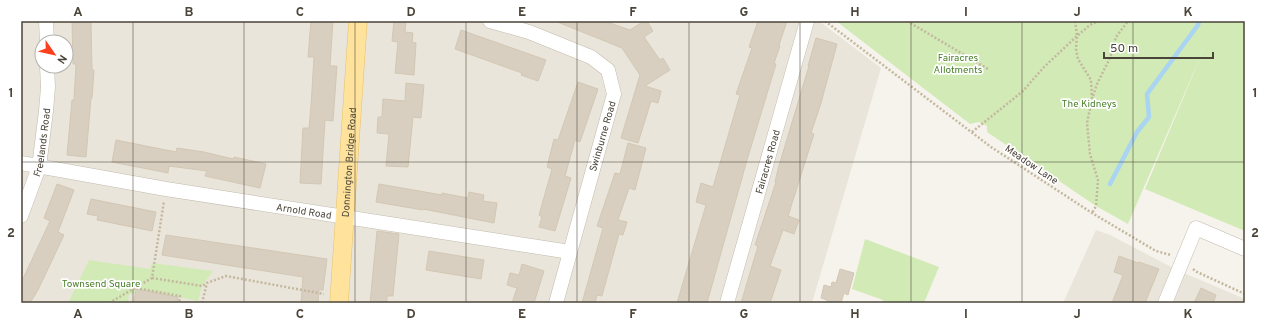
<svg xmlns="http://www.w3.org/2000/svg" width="1266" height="324" font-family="Overpass,sans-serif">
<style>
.residential{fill:#eae5da;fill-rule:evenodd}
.green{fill:#d2eab5}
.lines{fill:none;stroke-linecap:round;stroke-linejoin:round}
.stream{stroke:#a9d4f2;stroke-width:4.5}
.building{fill:#d8cfc1;stroke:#d3c7b4}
.minor-casing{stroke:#c2bbae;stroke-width:15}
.major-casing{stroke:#e6c16a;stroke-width:19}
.path{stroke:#c4b79f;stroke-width:2.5;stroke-dasharray:2 2;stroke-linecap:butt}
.minor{stroke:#fff;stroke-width:14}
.major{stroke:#ffe39c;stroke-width:18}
.grid{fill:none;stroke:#4b4439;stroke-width:1;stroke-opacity:0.55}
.labels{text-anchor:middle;stroke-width:3.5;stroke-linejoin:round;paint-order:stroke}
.park-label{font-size:10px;fill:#4a7f2a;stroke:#fff}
.street-label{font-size:10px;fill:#4b4439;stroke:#fff}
.neatline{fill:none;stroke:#4b4439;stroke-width:1.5}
.grid-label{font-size:13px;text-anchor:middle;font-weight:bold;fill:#4b4439}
</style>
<rect width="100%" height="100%" fill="#f6f3ec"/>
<path class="residential" d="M21,21H819L881,68L812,303H21ZM42,42H66V66H42Z
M1096,230L1110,235L1177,270L1245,299V303H1063Z"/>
<path class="green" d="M836,21H1245V231L1145,189L1208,39L1128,224L1096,206L987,132V126L979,122L970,124Z
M865,239L939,267L924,303H882L883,300L852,289Z
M89,260L150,269L152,263L213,271L202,286L198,301L164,294H129L128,303L120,302L119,303H68Z"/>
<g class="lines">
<path class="stream" d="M1110,184L1137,132L1149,117L1147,94L1198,25L1199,21"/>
</g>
<path class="building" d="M72,21H91L92,70H94L92,98H91L86,157L67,155L72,100H74L76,64H73Z
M311,21H333L330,66H337L333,121L325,120L321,184L300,183L303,128H309L311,106L314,57H308Z
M394,21H406L405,32L413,33L412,42L416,43L414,75L395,73L398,42L392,41Z
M555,21H604L630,30L644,21H647L653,31L644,37L660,60L663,58L670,70L645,86L661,91L658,103L651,101L638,143L621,138L640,75L622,48Z
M758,21H787L779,45L780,46L774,63L776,64L747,160L707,303H677L706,205L696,202L701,183L713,187L740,95L736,94L752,48L749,47Z
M461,30L546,60L538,81L521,75L522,73L455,49Z
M816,38L837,44L821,103L811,133L814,134L788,216L799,220L794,234L783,230L770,266L781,270L770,303H741L758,246L755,245L776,182H775L778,169L809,66H808Z
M578,82L598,89L580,142L575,140L565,176L571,178L555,231L539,227L542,217L539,215L552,169L547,167L554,139L558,140Z
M406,83L424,85L421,118L413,117L408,167L386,166L389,134L377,133L378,117H382L383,99L405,101Z
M116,140L176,152L177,148L204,152L233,159L234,157L266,164L260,188L205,176L207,171L169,166L168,173L112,162Z
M628,143L646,148L635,190L629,188L618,220L627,222L623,235L619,234L602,296L597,295L595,303H582L603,228L597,226L615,173L620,174Z
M57,184L74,190L58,232L64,235L38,290L30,303H21V283L50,221L44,218Z
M379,184L442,195V193L468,198L469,192L484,195L483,201L497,203L494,223L423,209V210L376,202Z
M91,199L156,212L152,231L97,220L98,216L87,214Z
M377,231L399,234L393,296H387V303H370Z
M166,235L327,259L323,290H319L318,303H301L303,277L162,255Z
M429,251L484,260L481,279L426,270Z
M1119,256L1138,263L1139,262L1159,269L1145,303H1112L1123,275L1114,272Z
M522,264L544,271L534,303H512L517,288L507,285L510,273L519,275Z
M840,269L854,273L848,295L844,293L841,303H827V300L821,298L824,285L831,287L832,282L836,283Z
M1201,288L1216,295L1213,303H1194Z
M136,289L178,297L177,303H134Z"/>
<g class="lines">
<defs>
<g id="minor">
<path d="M46,21L47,42"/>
<path d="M490,21L529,32L591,57L608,70L614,94L556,303"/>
<path id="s1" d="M21,163L166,189L570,252"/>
<path id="s2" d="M21,216L39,167L46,111L48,87L47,66"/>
<path id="s3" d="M727,303L807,21"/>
<path d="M1165,303L1196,228L1245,249"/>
</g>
<g id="major">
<path id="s4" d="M339,303L358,21"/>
</g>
</defs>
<use href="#minor" class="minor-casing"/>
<use href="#major" class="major-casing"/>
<path class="path" d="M825,21L991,147L1092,213L1156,251L1171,255
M907,21L988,69
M1075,21L1077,36L1076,49L1078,59L1091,80L1092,99L1087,123L1090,154L1098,180L1096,206L1092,213
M1093,96L1097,84L1110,58L1116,37L1128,21
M972,132L1023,91L1044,67L1077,36L1090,25L1098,21
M1193,269L1197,272L1245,294
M152,278L202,286L206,284
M136,288L180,296L179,303
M109,303L152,278L164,201
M202,303L207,283L226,276L324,294"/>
<use href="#minor" class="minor"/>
<use href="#major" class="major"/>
</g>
<path class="grid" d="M133,21V303M244,21V303M355,21V303M466,21V303M577,21V303M689,21V303M800,21V303M911,21V303M1022,21V303M1133,21V303M21,162H1245"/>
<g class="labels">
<g class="park-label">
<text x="958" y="61">Fairacres<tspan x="958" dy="12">Allotments</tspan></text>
<text x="1089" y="107">The Kidneys</text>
<text x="101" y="287">Townsend Square</text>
</g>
<g class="street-label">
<text transform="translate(602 136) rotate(-74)" y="4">Swinburne Road</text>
<text dy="4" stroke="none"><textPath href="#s2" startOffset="77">Freelands Road</textPath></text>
<text dy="4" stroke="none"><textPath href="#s4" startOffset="141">Donnington Bridge Road</textPath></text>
<text dy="4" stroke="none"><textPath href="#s3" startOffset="147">Fairacres Road</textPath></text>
<text transform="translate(1032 164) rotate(34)" y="4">Meadow Lane</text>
<text dy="4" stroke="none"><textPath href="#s1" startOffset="287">Arnold Road</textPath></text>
</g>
</g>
<rect width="1266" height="324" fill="none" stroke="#ffffff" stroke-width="44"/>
<g transform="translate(54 54) rotate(124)"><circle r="19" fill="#ffffff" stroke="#b7b4b0"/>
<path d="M0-3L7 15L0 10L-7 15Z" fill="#fc3f1d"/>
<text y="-6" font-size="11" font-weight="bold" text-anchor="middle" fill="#4b4439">N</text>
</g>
<path d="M1104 52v6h109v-6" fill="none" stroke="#4b4439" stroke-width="2"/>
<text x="1110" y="52" font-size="12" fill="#4b4439" stroke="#ffffff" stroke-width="3" paint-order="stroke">50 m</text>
<rect x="22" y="22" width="1222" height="280" class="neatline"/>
<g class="grid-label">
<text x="78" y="16">A</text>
<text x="189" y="16">B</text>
<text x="300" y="16">C</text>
<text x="411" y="16">D</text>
<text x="522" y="16">E</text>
<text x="633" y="16">F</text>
<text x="744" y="16">G</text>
<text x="855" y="16">H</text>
<text x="966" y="16">I</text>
<text x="1077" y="16">J</text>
<text x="1188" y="16">K</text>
<text x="11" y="97">1</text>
<text x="1255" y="97">1</text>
<text x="11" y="237">2</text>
<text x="1255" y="237">2</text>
<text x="78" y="318">A</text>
<text x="189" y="318">B</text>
<text x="300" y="318">C</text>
<text x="411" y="318">D</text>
<text x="522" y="318">E</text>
<text x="633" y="318">F</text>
<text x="744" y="318">G</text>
<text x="855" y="318">H</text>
<text x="966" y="318">I</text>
<text x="1077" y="318">J</text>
<text x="1188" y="318">K</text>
</g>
</svg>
